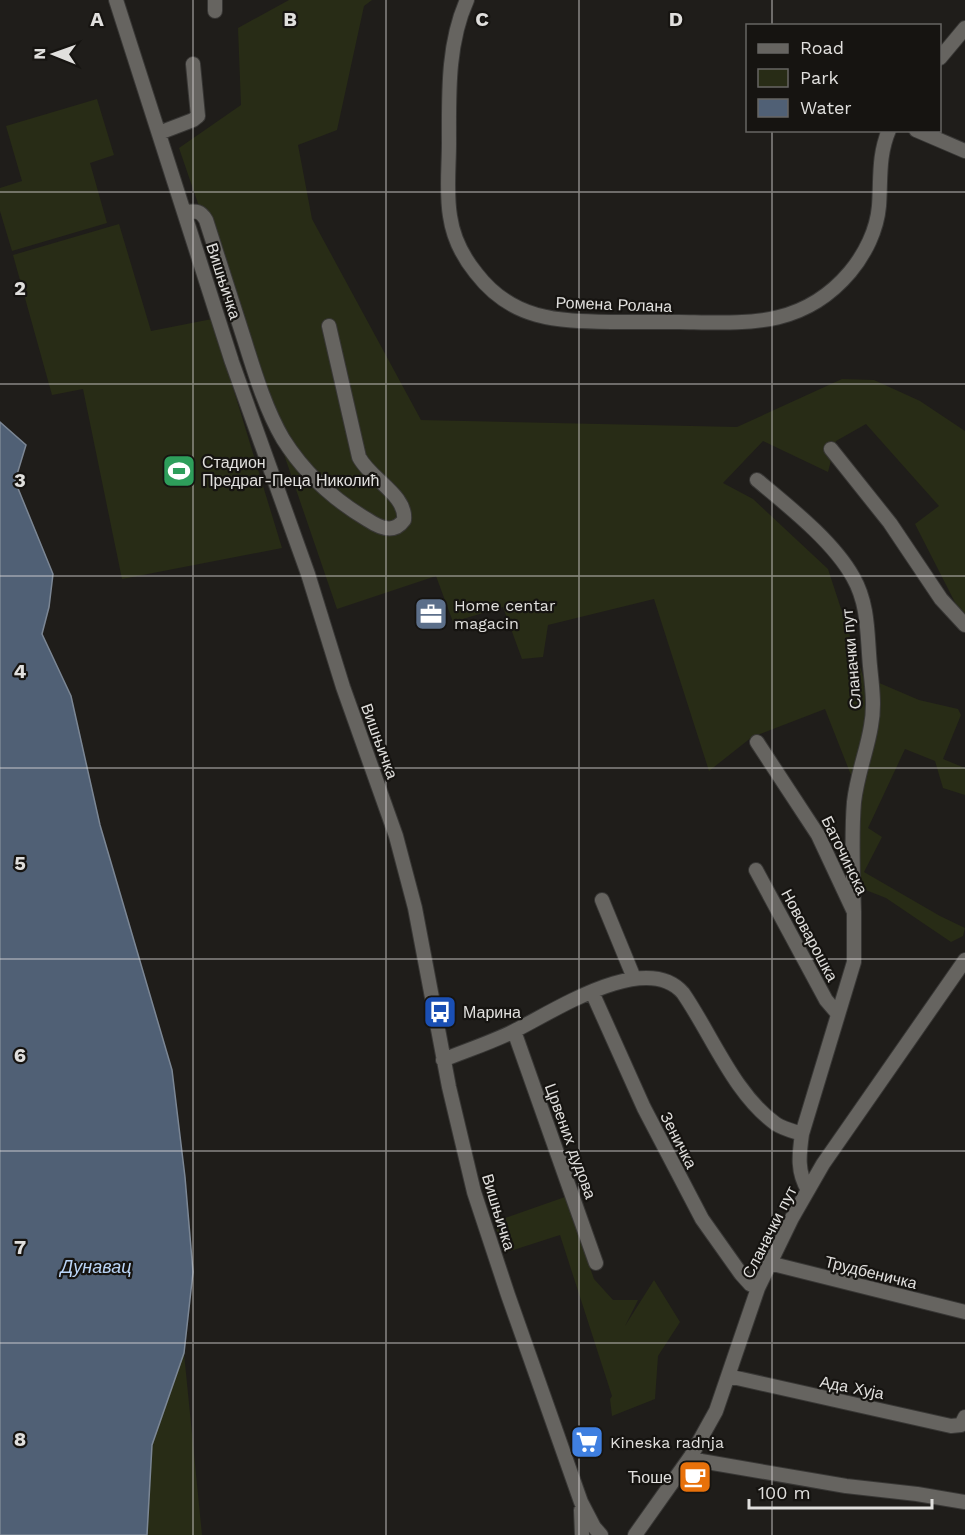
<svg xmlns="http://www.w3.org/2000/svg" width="965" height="1535" font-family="'Work Sans',sans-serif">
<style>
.green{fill:#282c16}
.water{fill:#506075;stroke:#7b8694;stroke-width:1.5}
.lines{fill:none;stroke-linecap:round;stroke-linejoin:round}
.minor-casing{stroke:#383735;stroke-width:16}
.minor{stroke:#666460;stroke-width:14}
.grid{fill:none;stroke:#e0dfdd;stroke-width:1.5;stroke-opacity:0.55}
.labels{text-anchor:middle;stroke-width:4.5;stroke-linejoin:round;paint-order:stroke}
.street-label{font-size:16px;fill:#e0dfdd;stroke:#161411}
.poi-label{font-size:16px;fill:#e0dfdd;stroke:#161411;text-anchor:start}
.water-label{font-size:18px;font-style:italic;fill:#bbd6f8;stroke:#161411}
.grid-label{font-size:20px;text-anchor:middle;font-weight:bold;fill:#e0dfdd;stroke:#161411;stroke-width:4.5;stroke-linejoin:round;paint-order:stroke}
</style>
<rect width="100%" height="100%" fill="#1f1d1a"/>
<path class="green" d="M289,0H372L364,6L337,130L298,145L312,219L421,420L737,427L842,379L874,380L920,401L965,431V622L915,524L939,506L866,424L836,441L828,472L763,441L723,483L753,499L828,569L863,676L919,700L958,709L961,715L943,759L965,768V795L943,788L935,761L905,749L868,828L882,837L864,872L940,916L965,928L963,936L951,942L886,898L858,887L860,798L825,709L752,737L709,771L654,599L548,625L543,657L522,659L503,607L453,622L436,576L337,609L179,148L241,105L238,28Z
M97,99L114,155L90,163L107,223L12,251L0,211V188L22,181L6,126Z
M119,224L151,331L212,319L282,548L122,579L83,389L52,395L13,255Z
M565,1197L594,1279L613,1300H638L625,1326L654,1280L680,1322L658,1356L655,1399L612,1416L610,1399L612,1396L560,1235L504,1253L494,1222Z
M184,1353L202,1535H147L152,1445Z"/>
<path class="water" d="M0,422L26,445L15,481L53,574L49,607L42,634L71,696L100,825L172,1070L185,1177L193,1272L184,1353L152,1445L147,1535H0Z"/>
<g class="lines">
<defs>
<path id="minor" d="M116,0L232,362L308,574L343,687L396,836L415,908L449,1087L474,1192L508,1295L581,1502L594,1527L601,1535
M215,0V11
M467,0C447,44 449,96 449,143C449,167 446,192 450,216C453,237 463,257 476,273C512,320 556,321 611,322C633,322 656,322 679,322C745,323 802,329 850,272C865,254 877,230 879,206C881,179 878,156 889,130
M940,58L965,28
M916,130L965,151
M159,133L193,120L198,116L193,64
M185,212C196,211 200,210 206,220C219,261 232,301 245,342C255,374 266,410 283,439C305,474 334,500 368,520C380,528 394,534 404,520C407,495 370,479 359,457L329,326
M831,449L890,523L941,599L965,625
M757,480C788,506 833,541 853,577C869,605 867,635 870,666C872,686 875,706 871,726C867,751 857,775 854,802C851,838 853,875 854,912
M757,742L818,835L854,912V962L802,1134
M756,870L826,1000L838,1014
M602,900L634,978
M592,992L644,1108L702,1219L741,1274L750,1284L758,1288
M514,1031L596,1263
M443,1060C467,1050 493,1042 516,1030C554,1011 646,950 683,993C712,1035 734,1094 776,1124C784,1129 793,1131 802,1134C799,1155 797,1172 808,1190
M769,1263L965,1312
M728,1376L951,1426L961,1425L965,1417
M691,1456L701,1461L846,1486L917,1494L965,1502
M581,1510L582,1535
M635,1535L691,1456L716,1411L758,1288L792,1218L823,1164L965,960"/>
</defs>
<use href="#minor" class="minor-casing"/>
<use href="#minor" class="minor"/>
</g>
<path class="grid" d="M193,0V1535M386,0V1535M579,0V1535M772,0V26M772,130V1535M0,192H965M0,384H965M0,576H965M0,768H965M0,959H965M0,1151H965M0,1343H965"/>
<defs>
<symbol id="stadium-square" viewBox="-11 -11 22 22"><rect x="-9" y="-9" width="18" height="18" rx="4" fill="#2e9e5b" stroke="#161411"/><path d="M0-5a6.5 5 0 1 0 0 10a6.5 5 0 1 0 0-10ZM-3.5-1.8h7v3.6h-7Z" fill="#fff"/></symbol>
<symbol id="office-square" viewBox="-11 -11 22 22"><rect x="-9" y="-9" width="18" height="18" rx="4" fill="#5c6f8a" stroke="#161411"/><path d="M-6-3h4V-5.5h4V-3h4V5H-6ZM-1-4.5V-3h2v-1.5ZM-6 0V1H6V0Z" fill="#fff"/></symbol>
<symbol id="bus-square" viewBox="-11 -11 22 22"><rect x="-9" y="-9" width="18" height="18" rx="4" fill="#1a4fb4" stroke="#161411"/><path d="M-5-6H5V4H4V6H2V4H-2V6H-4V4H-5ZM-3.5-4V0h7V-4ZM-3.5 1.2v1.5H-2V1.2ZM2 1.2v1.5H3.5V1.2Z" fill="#fff"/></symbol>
<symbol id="supermarket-square" viewBox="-11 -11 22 22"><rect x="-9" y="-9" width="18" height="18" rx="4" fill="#3f7fe0" stroke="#161411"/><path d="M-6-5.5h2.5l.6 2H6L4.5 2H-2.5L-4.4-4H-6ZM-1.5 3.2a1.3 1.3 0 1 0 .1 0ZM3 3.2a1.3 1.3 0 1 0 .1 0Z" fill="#fff"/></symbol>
<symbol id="cafe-square" viewBox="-11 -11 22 22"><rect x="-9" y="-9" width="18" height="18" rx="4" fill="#e8710a" stroke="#161411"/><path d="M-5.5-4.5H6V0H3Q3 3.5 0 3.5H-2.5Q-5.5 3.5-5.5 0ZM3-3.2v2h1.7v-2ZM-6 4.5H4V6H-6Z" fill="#fff"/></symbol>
</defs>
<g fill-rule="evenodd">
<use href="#stadium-square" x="160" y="452" width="38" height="38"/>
<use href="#office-square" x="412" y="595" width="38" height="38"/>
<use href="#bus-square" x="421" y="993" width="38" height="38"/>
<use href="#supermarket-square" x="568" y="1423" width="38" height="38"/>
<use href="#cafe-square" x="676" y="1458" width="38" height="38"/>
</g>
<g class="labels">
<g class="street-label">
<text transform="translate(224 281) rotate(72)" y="6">Вишњичка</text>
<text transform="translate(614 304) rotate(2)" y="6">Ромена Ролана</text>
<text transform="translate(851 659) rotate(-95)" y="6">Сланачки пут</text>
<text transform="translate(380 741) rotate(70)" y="6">Вишњичка</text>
<text transform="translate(845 855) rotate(64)" y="6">Баточинска</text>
<text transform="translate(810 935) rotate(62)" y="6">Нововарошка</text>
<text transform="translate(679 1140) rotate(63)" y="6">Зеничка</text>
<text transform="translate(571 1141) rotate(70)" y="6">Црвених дудова</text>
<text transform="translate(499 1212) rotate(73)" y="6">Вишњичка</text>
<text transform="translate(769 1232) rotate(-63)" y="6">Сланачки пут</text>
<text transform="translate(871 1272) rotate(14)" y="6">Трудбеничка</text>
<text transform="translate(852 1387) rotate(11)" y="6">Ада Хуја</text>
</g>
<g class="poi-label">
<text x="202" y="468">Стадион<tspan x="202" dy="18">Предраг-Пеца Николић</tspan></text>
<text x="454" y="611">Home centar<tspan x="454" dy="18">magacin</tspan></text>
<text x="463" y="1018">Марина</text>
<text x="610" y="1448">Kineska radnja</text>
<text x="672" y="1483" text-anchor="end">Ћоше</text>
</g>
<g class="water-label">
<text x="96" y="1273">Дунавац</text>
</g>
</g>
<g class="grid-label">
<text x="97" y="26">A</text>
<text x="290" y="26">B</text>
<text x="482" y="26">C</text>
<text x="676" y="26">D</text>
<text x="20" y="295">2</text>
<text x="20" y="487">3</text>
<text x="20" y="678">4</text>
<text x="20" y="870">5</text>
<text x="20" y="1062">6</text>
<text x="20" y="1254">7</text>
<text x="20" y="1446">8</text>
</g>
<rect x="746" y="24" width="195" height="108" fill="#161411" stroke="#676563" stroke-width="1.5"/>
<rect x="758" y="44" width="30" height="9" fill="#666460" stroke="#676563" stroke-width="1.5"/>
<text x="800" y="54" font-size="18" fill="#e0dfdd">Road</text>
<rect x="758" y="69" width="30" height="18" fill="#282c16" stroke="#676563" stroke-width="1.5"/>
<text x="800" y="84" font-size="18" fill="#e0dfdd">Park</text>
<rect x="758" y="99" width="30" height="18" fill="#506075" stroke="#676563" stroke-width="1.5"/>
<text x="800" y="114" font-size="18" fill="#e0dfdd">Water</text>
<g transform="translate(54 54) rotate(271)" stroke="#161411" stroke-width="4.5" paint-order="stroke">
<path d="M0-4.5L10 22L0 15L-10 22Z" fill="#e0dfdd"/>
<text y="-9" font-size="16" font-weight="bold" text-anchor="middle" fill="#e0dfdd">N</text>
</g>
<path d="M749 1499v9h183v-9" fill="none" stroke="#e0dfdd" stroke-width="3"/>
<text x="758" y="1499" font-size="18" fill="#e0dfdd" stroke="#161411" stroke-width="4.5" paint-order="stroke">100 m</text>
</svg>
